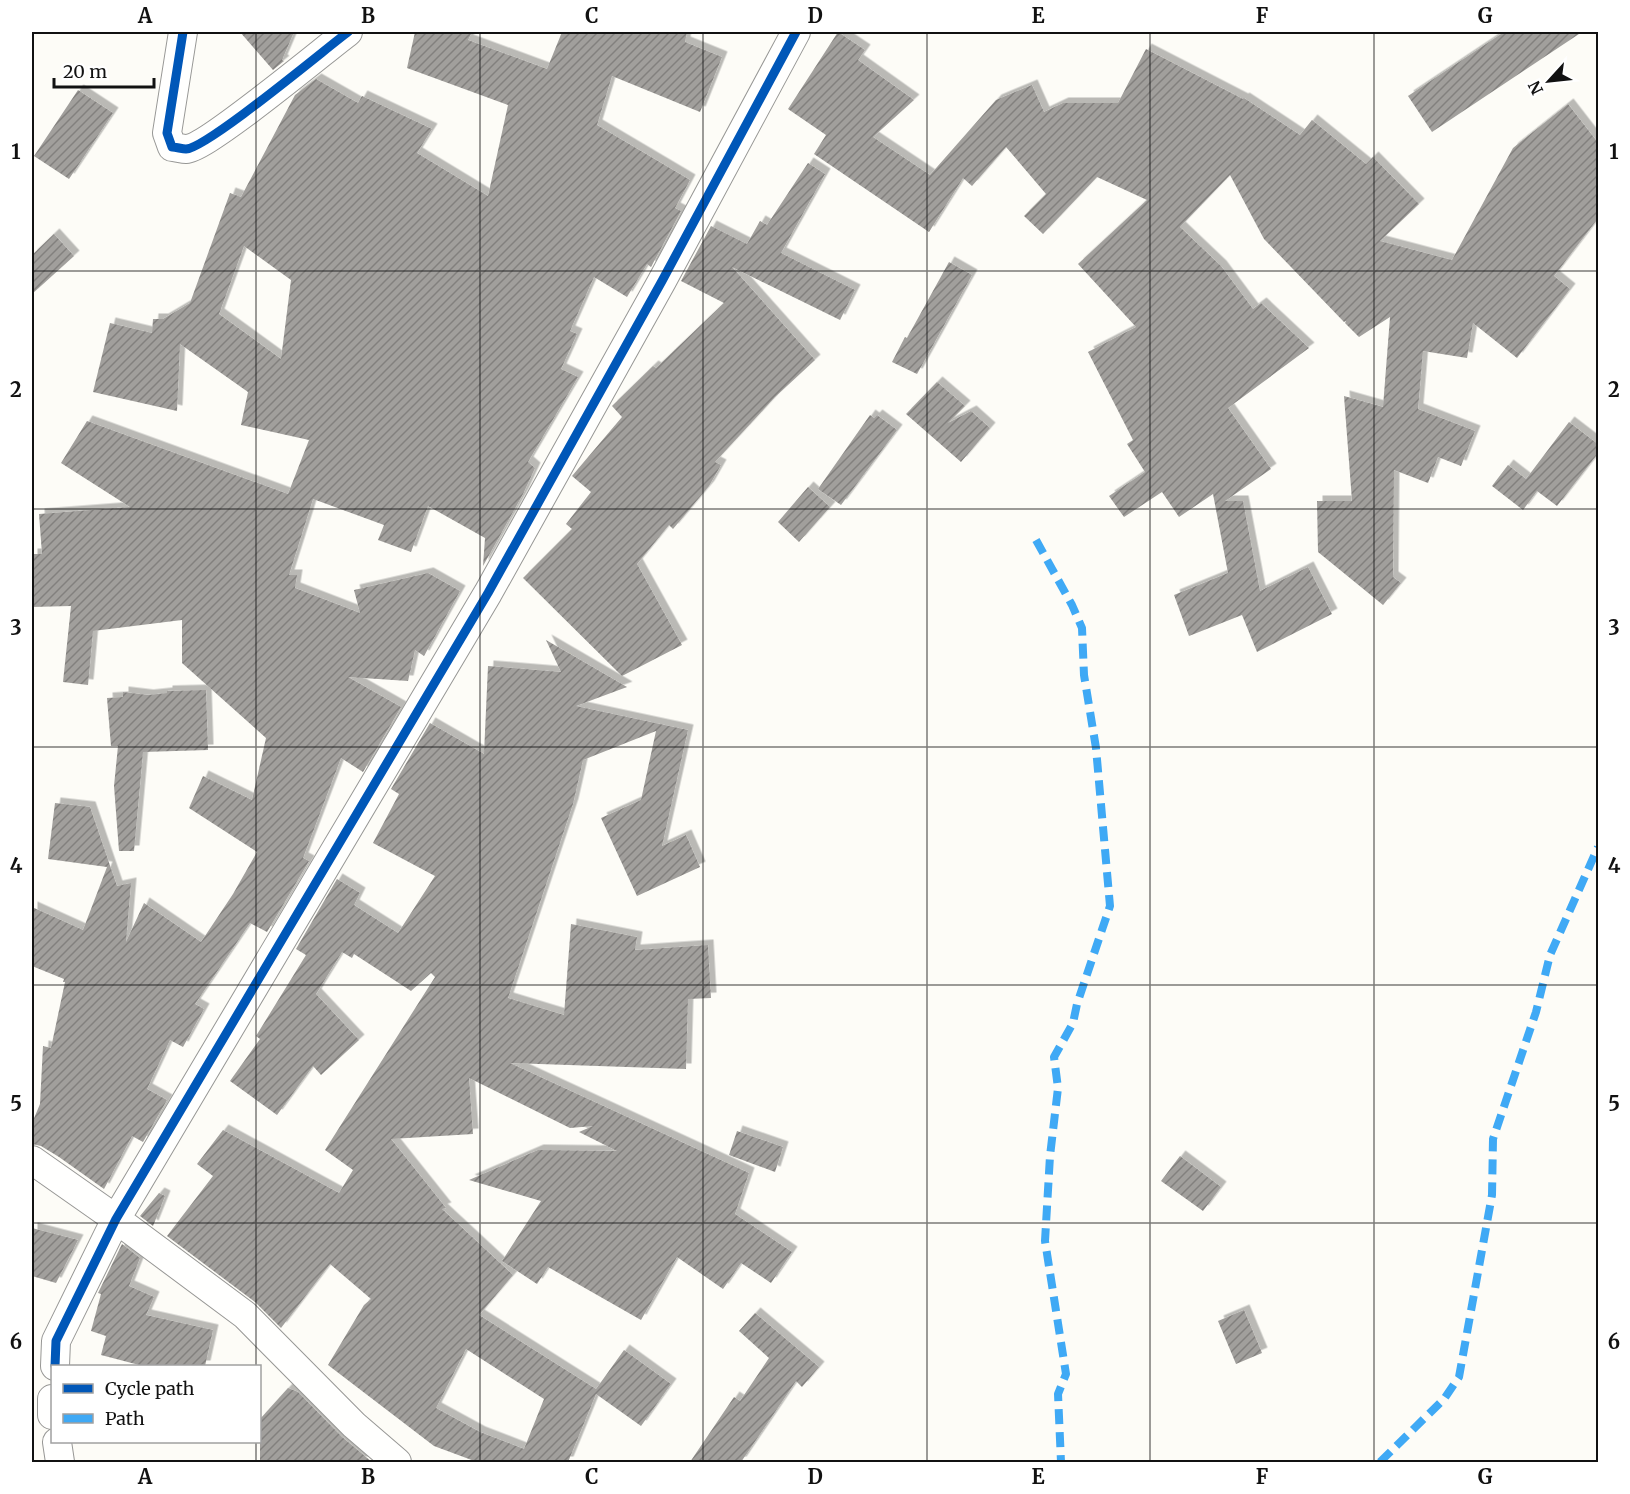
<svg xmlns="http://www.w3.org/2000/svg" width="1630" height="1494" font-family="Merriweather,serif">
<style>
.building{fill:url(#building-hatch);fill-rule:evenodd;filter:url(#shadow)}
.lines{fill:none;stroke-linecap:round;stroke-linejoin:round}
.minor-casing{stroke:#979795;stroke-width:30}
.minor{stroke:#fffffe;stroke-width:28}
.quiet{stroke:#3fa9f5;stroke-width:8;stroke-dasharray:15 8;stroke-linecap:butt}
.cycleway-casing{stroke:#fff;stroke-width:13}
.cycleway{stroke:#0057b8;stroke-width:9}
.grid{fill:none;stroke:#111;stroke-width:1.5;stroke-opacity:0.55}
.neatline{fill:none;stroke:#111;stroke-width:2}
.grid-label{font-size:20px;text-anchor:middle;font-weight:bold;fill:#111}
</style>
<defs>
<pattern id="building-hatch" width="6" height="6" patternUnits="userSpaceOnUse" patternTransform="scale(1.5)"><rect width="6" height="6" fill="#a19f9c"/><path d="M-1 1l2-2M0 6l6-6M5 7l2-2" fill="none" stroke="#82807e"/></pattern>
<filter id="shadow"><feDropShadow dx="5.5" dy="-5.5" stdDeviation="0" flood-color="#0004"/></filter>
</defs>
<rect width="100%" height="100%" fill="#fdfcf7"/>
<path class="building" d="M240,32H294L282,60L284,61L273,70Z
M415,32H472L468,40L547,69L562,32H687L685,42L722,57L700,112L612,76L597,125L690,180L675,208L681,211L651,267L647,264L627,297L594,277L570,331L577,334L561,369L578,377L528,462L535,468L523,494L483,566L485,538L428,506L411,552L378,540L384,525L313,499L289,575H297L295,588L360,613L354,590L428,573L460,591L424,656L415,650L408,681L348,677L401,707L363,772L341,758L303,858L309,861L267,932L250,923L195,1004L204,1009L183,1047L170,1040L147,1089L167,1100L143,1142L132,1136L104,1189L59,1157L41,1146L32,1144V1123L40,1104L43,1046L51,1048L65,982H63L64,979L32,966V907L83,930L107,867L48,859L55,803L90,807L117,886L131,883L126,942L144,903L201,942L233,894L257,852L189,808L203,776L252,800L266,738L182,663V620L93,631L88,685L63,682L71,606L32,607V554H42L39,514L130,507L61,463L87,421L288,494L309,440L241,425L248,392L180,344L177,411L93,392L110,323L152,333L153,319H163L190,303L230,193L241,197L295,95L316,79L358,103L362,96L432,129L417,153L488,196L508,105L407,68ZM244,246L291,280L281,359L219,314Z
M838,32L865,50L858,60L914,100L873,137L930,175L996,100L1032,85L1044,112L1063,103H1118L1146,49L1243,99L1244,98L1300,135L1312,120L1366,164L1373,157L1419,204L1380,241L1452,260L1513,148L1568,104L1599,144V217L1554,276L1570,289L1517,358L1473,323L1467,358L1423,351L1418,409L1475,431L1461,466L1438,457L1428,483L1394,470L1393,577L1401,583L1383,605L1318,552L1317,501H1352L1344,396L1383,407L1390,317L1359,337L1345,323L1346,321L1344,322L1264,239L1230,175L1180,227L1221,266L1253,309L1261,303L1309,348L1228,408L1271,469L1225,501H1243L1260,591L1308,567L1332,614L1257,652L1242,615L1189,636L1174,595L1228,573L1213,494L1179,517L1162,492L1124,517L1109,496L1145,472L1127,444L1133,440L1088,352L1136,327L1078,264L1147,200L1097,177L1043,234L1024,216L1046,194L1006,147L972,186L963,178L929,232L814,154L826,135L788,109Z
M1504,32H1582L1432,132L1408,96Z
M78,90L113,113L69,179L34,156Z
M808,163L825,174L781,253L855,290L840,320L732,267L815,360L775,397L715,462L721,465L709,486L673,529L669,525L637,564L682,645L622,676L523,578L572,529L566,524L591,492L572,476L622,417L612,406L653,366L656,368L724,303L681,281L711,226L747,244L760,221L767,225Z
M54,234L74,256L32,294V255Z
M949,262L972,275L917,374L892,362L905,337L907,338Z
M937,382L965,406L948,423L971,411L990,428L961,462L906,414Z
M870,415L874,418L877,415L897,430L841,505L818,489Z
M1569,422L1599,445V452L1557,506L1537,491L1523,510L1492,486L1508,465L1526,479Z
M808,487L830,507L799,542L778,522Z
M546,640L627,687L576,706L688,730L662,846L686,835L700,867L637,896L601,818L641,800L656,731L583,760L573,804L508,998L564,1015L571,924L637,937L635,950L708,945L711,998L688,999L686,1069L510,1063L749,1173L735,1214L792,1252L771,1283L741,1263L723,1289L677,1257L641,1320L548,1267L537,1284L502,1261L541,1201L469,1180L538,1150L617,1151L579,1132L593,1126L570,1128L469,1078L473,1134L391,1139L446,1208L442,1209L513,1275L479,1315L596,1389L624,1350L671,1384L641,1426L596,1394L568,1462H477L434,1446L328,1365L364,1305L371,1299L330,1264L281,1328L255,1302L167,1236L213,1176L197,1164L223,1130L339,1193L353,1170L325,1150L435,977L431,973L411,991L354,954L352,958L342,952L316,994L359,1040L321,1075L313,1066L277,1115L230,1081L260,1039L256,1036L306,955L296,949L337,879L360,893L354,905L398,933L435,876L373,843L399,794L391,789L430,723L484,754L488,666L561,672ZM466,1349L544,1399L524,1449L480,1432L436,1408Z
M206,690L208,750L143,752L134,851H119L114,786L118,746H111L107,698L123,697V692L148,695L167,693V691Z
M737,1131L783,1147L775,1172L729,1155Z
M1180,1156L1221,1187L1203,1211L1161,1181Z
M159,1193L165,1196L153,1226L140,1216Z
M32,1228L78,1240L56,1283L32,1276Z
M122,1244L140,1258L129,1286L154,1297L146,1315L213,1330L205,1366H143L101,1355L106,1336L91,1331L101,1294L98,1293Z
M1244,1310L1262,1353L1236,1364L1218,1321Z
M755,1313L819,1367L802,1387L796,1381L741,1462H690L734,1397L740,1401L769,1358L739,1331Z
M288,1388L298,1392L342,1437L372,1462H260V1419Z"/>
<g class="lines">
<defs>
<path id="minor" d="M183,32L167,133L172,147C176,147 182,149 186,149C207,148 324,50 348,32
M32,1160L116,1219L245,1315L354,1425L397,1462
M55,1366L56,1341L116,1219L488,593L662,281L796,32
M52,1399V1415
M57,1442L60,1462"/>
</defs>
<use href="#minor" class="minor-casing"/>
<use href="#minor" class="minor"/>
<path class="quiet" d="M1036,540L1072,605L1082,628L1084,675L1096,748L1110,906L1077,1004L1073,1023L1054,1057L1058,1088L1050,1156L1045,1241L1066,1374L1058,1394L1061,1462
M1380,1462L1444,1399L1459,1377L1492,1195L1493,1139L1536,1012L1550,955L1598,847"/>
<defs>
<path id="cycleway" d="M183,32L167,133L172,147C176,147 182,149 186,149C207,148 324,50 348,32
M55,1366L56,1341L116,1219L488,593L662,281L796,32"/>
</defs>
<use href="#cycleway" class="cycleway-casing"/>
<use href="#cycleway" class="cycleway"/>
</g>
<path class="grid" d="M256,32V1366M480,32V1462M703,32V1462M927,32V1462M1150,32V1462M1374,32V1462M32,271H1598M32,509H1598M32,747H1598M32,985H1598M32,1223H1598M256,1442V1462"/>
<rect width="1630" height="1494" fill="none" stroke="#ffffff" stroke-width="66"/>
<rect x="51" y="1365" width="210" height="78" fill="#ffffff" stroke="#a0a0a0" stroke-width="1.5"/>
<rect x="63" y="1384" width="30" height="9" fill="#0057b8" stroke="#a0a0a0" stroke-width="1.5"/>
<text x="105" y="1395" font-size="18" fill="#111111">Cycle path</text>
<rect x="63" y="1414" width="30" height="9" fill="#3fa9f5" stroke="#a0a0a0" stroke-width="1.5"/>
<text x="105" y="1425" font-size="18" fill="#111111">Path</text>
<g transform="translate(1549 81) rotate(243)" stroke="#ffffff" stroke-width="4.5" paint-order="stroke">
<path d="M0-4.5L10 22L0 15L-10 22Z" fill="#111111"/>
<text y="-9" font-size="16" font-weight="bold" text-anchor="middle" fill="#111111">N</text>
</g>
<path d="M54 78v9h100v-9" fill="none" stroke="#111111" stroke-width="3"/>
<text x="63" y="78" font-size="18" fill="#111111" stroke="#ffffff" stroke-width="4.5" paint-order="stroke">20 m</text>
<rect x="33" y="33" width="1564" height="1428" class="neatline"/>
<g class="grid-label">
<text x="145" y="23">A</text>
<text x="368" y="23">B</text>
<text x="592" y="23">C</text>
<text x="815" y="23">D</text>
<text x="1038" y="23">E</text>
<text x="1262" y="23">F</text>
<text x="1485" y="23">G</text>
<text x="16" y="159">1</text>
<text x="1614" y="159">1</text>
<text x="16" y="397">2</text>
<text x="1614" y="397">2</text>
<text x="16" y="635">3</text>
<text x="1614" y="635">3</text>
<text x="16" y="873">4</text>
<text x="1614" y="873">4</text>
<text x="16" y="1111">5</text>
<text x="1614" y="1111">5</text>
<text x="16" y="1349">6</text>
<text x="1614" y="1349">6</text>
<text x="145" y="1484">A</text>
<text x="368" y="1484">B</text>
<text x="592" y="1484">C</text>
<text x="815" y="1484">D</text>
<text x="1038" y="1484">E</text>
<text x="1262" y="1484">F</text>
<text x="1485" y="1484">G</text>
</g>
</svg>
